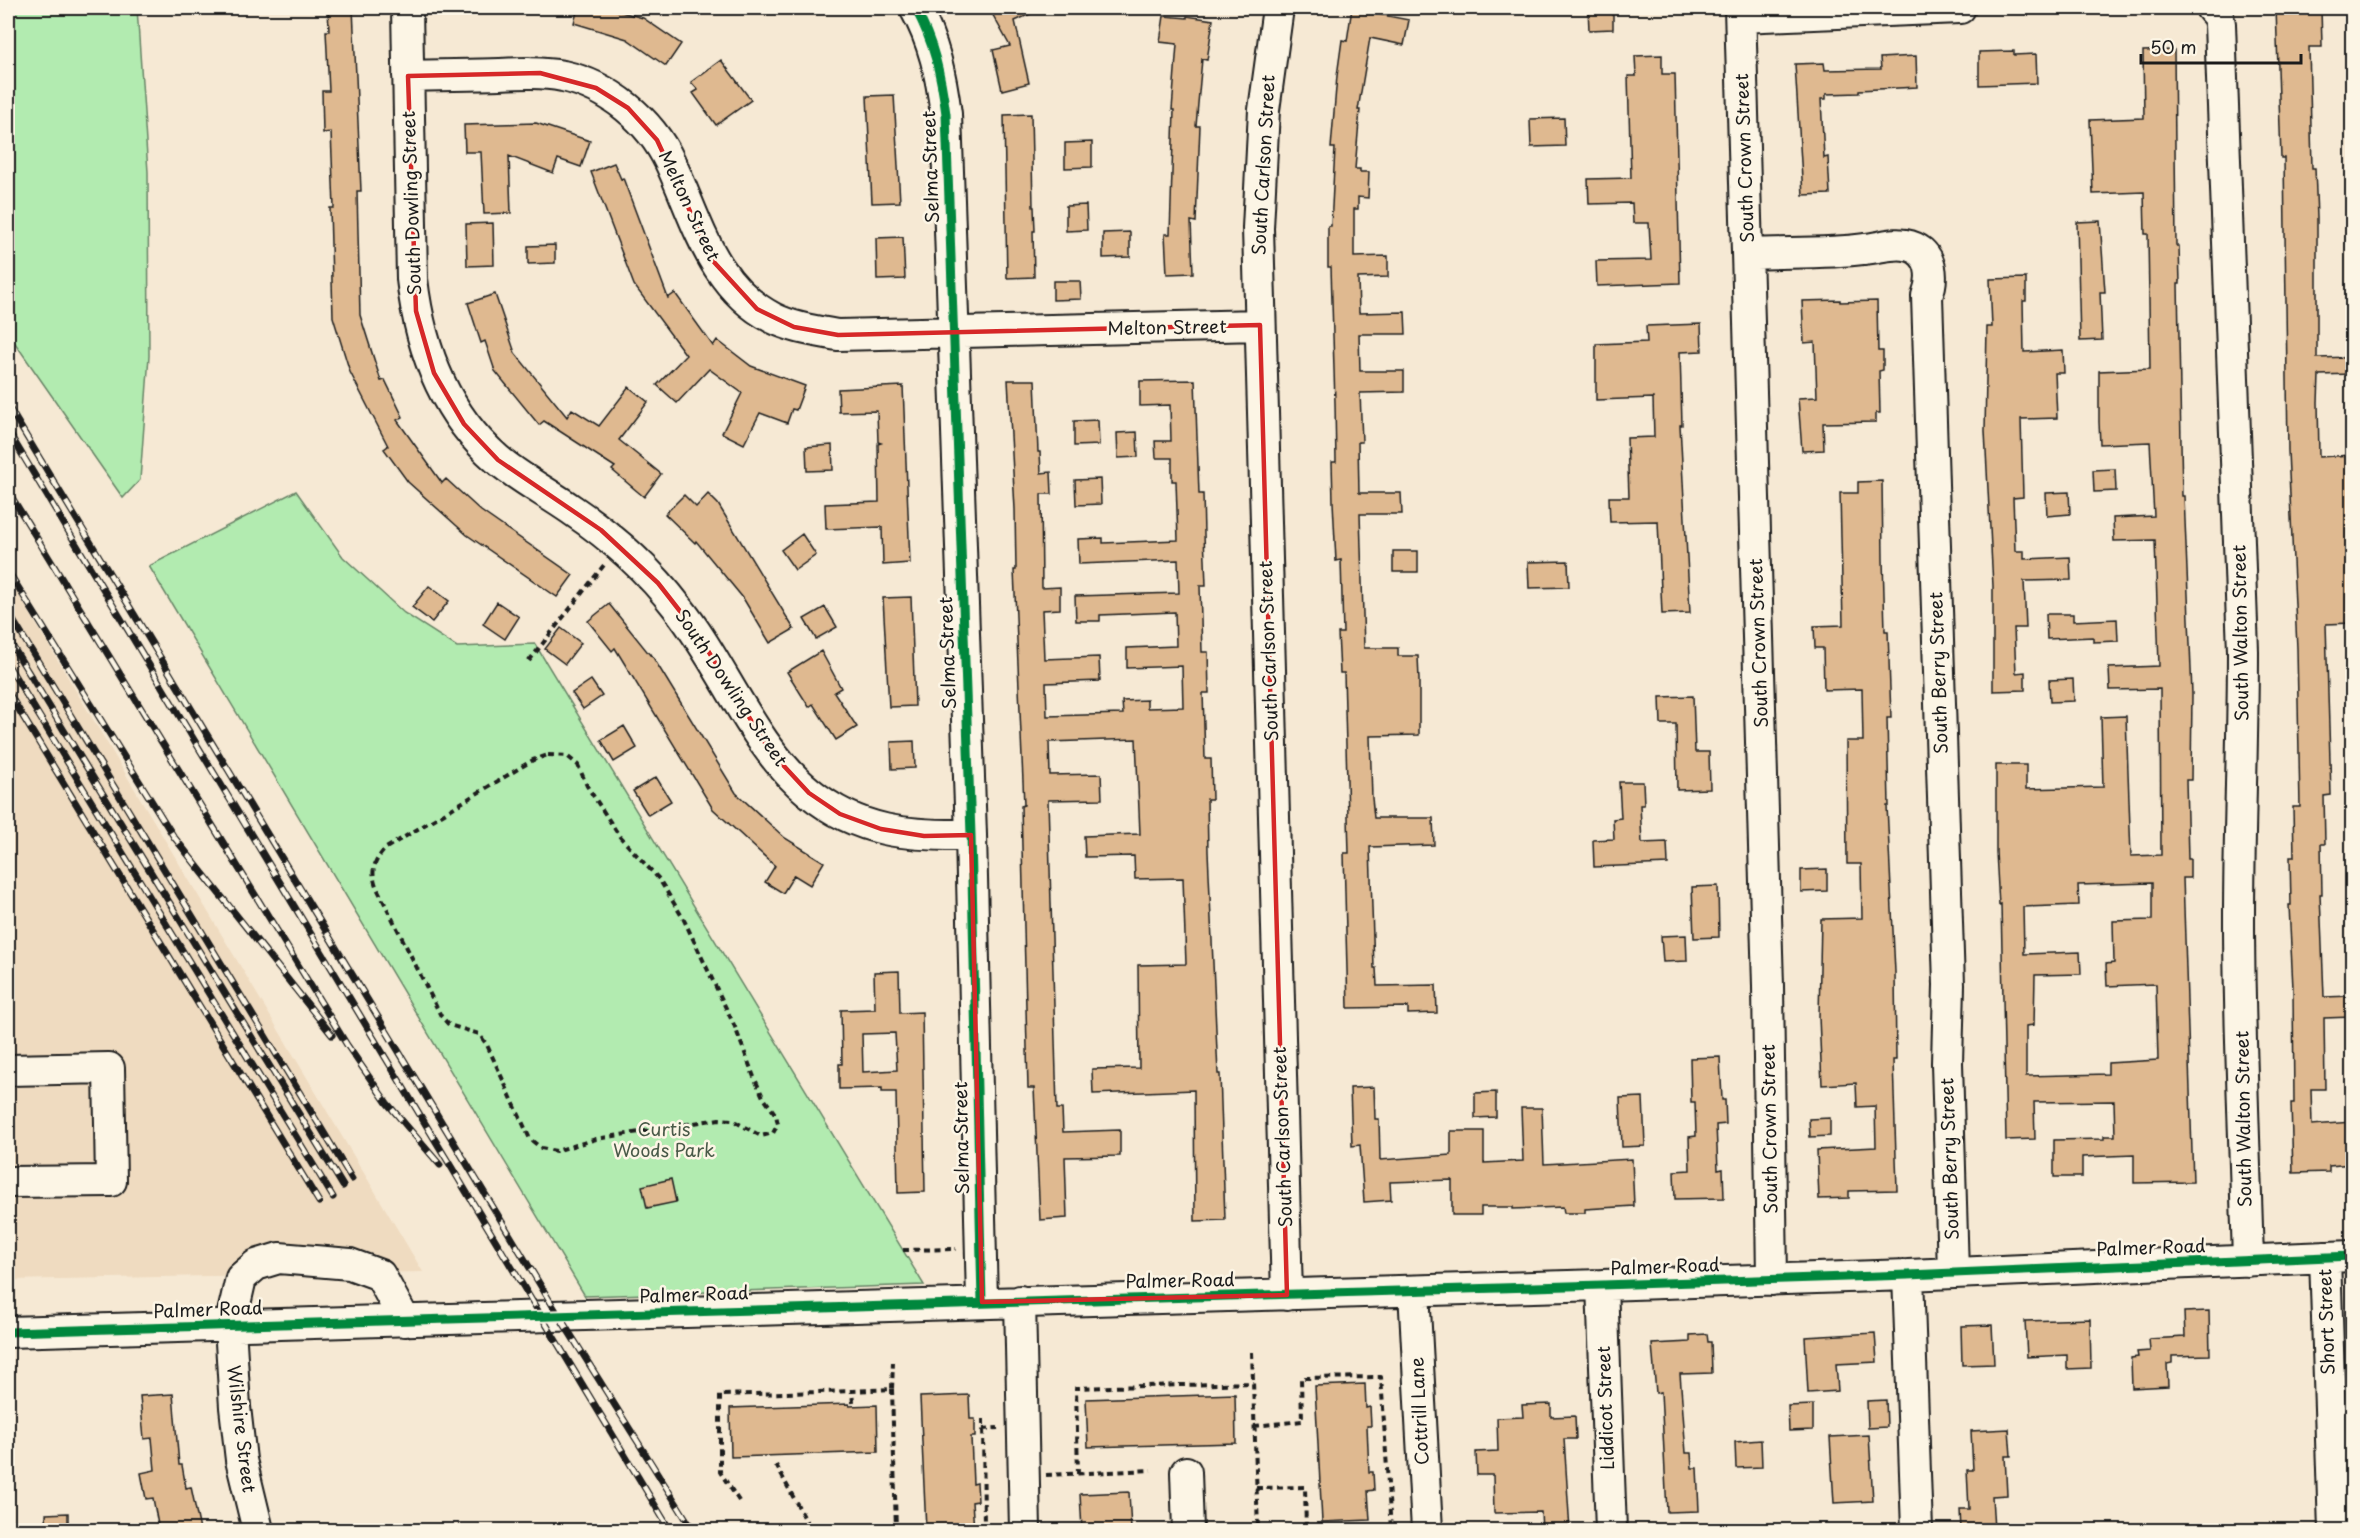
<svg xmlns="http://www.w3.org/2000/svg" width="2360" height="1538" font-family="'Playpen Sans',sans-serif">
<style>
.built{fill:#efdbc0}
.green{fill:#b2ebb0;stroke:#678466;stroke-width:1.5}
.building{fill:#dfb990;stroke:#1c1c1c;stroke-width:1.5;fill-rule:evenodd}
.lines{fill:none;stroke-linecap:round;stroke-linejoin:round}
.minor-casing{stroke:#1c1c1c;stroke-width:34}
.path{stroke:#1c1c1c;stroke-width:4;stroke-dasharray:6 4.5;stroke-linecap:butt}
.minor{stroke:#fcf5e5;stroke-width:30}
.rail-casing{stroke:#1c1c1c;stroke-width:7}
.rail{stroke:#fcf5e5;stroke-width:4.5;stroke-dasharray:14;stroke-linecap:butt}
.cycleway-casing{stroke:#fcf5e5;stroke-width:13}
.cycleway{stroke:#00873e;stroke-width:9}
.marked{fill:none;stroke:#d62828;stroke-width:4.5;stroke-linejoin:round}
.labels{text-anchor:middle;stroke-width:5;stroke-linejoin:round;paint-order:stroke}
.street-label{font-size:18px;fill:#1c1c1c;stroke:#fcf5e5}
.park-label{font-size:18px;fill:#495a48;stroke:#fcf5e5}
</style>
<rect width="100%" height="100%" fill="#f6e9d4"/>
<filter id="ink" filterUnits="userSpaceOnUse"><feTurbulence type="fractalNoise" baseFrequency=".0167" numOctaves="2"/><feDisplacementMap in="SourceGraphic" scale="12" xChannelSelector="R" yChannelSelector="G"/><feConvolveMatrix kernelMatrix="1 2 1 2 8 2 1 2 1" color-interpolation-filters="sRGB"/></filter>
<g filter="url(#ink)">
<path class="built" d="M8,577L423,1272L8,1280Z"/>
<path class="green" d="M8,8H137L148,172L149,356L140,480L123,498L8,333Z
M296,491L343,557L404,613L457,647L535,644L924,1285L585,1296L149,566Z"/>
<path class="building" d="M328,8H353L361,191H357L360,315L381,381L385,380L403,417L397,420L442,483L446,479L481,511L573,575L557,597L467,535L408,482L384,449L388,446L350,372L333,317L330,208H334L331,132L323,133L322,91H329L326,31H329Z
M578,8H607L643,18L681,44L666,66L627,39L574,23Z
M989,8H1043L1015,21L1029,83L1002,90L993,50L1010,46Z
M1352,8H1378L1377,14L1409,20L1404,45L1370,38L1358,110H1360L1355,169H1360V172H1369L1368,198L1358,197V209H1354V257L1388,256V277L1358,278L1359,313L1405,312L1406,334H1359L1360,371H1404V392L1360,393L1362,442H1358L1359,493H1401L1402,514H1360L1364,648H1398V656H1418L1419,680V735L1370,736L1372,798L1374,818H1433L1434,845L1370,847L1374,968H1376L1377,986L1436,985L1437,1013L1408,1014V1007L1348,1008L1344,853H1349L1344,673H1340L1338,633H1343L1341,560L1336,561L1333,502L1332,462H1336L1335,403L1331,267H1328V226H1331L1335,148H1331L1337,76L1342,40L1347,41Z
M1588,8H1613V29L1589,30Z
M2276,8H2321L2322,47H2309L2312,168H2315L2317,218V358L2352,357V374L2319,375L2318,402L2319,457L2352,455V623L2326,624L2331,795L2324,796L2325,844H2321L2322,894H2320L2324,997L2352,996V1017L2324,1018L2325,1089H2311L2312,1125L2352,1122V1164L2329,1166V1172L2293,1173L2291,1103H2294L2293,988L2289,905H2291L2290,857H2294L2293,807H2300L2297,648L2288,451L2284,158H2281Z
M1164,16L1187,18V16L1213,20L1207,60L1202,59L1196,126H1200L1196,222L1191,221L1193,273L1167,274L1165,234H1170L1174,110H1172L1177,44L1160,42Z
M2174,50L2176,246H2179L2180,284H2178L2182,496H2184L2192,694L2191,780H2186L2188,859H2190V878H2183L2193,1182L2134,1183V1155L2082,1157V1177H2054V1140L2104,1139V1136H2115L2114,1101L2034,1102L2035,1139L2006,1140L2001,904L1999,905L1996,852V765H2026V789L2103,787L2101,717L2126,716L2131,856L2161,855L2160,689L2110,690L2109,668L2159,666L2155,540L2114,541L2113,518L2154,516L2150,442L2100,444L2099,422V371L2150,369L2148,234H2145L2144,192L2093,194L2090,120L2144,118L2143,51ZM2152,883V920L2113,921L2114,963L2106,964L2107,986L2156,984L2158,1060L2108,1063V1074L2026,1076V1026L2034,1025L2035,975L2081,974L2080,952L2024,954L2023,907L2079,905L2078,885Z
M2014,51V55L2036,54L2037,83L1979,85V52Z
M1662,55V74H1675L1680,283L1597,286L1596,261L1651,260L1649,223H1633L1632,203L1589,204L1588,179L1631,178L1628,76H1636L1635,56Z
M1916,56L1917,87L1859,90V93L1826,94V99H1821L1824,158L1828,157L1830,194L1803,195L1795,64L1824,63L1825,70L1881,69L1880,58Z
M721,60L751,100L716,125L693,93L698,90L691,82Z
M894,95L900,202L872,203L867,96Z
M1031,114L1033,207H1034L1035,231H1033L1034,277L1007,278L1004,115Z
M1564,118L1565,146L1531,147L1530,119Z
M536,123L590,141L581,167L558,159L553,173L509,156L511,213L484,214L481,152H465L464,125Z
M1092,142V167L1065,168V143Z
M614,163L621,179L623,178L668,298L675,293L713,346L717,340L751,366L805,386L796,410L792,409L787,423L760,413L744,444L722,433L742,393L709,369L677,403L657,385L686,355L634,285L591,172Z
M1086,205L1087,230L1066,231V206Z
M2100,221L2105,292H2100L2102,340L2080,341L2077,222Z
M493,223L494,265L467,266L466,224Z
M1130,232V257L1103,258V233Z
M903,237L905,279L877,280L876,238Z
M555,245V263L528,264V246Z
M2026,278V301H2023L2024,352L2063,350L2064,373H2055L2057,418L2021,419L2023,497L2013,498L2015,551H2024V559L2070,557L2071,580L2024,581L2026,628H2014L2016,673L2025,672V690L1993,691V586L1985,431L1987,327H1992L1990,279Z
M1053,281H1080L1081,299L1053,300Z
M495,294L515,353L567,417L572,409L599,426L629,387L648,402L619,440L661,474L644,497L612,470L615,467L544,421L539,425L495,371L485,341L481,343L468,303Z
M1840,300V302L1877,301L1878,351H1883V370L1879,371L1880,413H1876V422L1823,423L1824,450L1802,451L1798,398L1817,397L1815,342L1804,343L1802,301Z
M1701,324L1702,351L1680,352L1682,425H1680L1690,613L1662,614L1658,521L1610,522L1609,497H1629L1627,438L1654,437L1653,398L1596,400V344L1647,342L1646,326Z
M1008,380H1035L1038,452H1040L1041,473L1051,472L1052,494H1041L1042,588L1060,587V609L1042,610L1044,659L1099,657L1100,681L1046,683L1047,716L1123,714L1122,701L1147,700V708L1183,707L1182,666L1127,668V648L1176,646L1175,612L1100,615V621H1076L1075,596L1179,593L1178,560L1079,564L1078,539L1103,538V543L1178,540L1176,481H1172V458H1156L1155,441H1171L1170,405L1140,406V381L1195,380L1199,494H1203L1204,534L1206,586H1200L1202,652H1208L1209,693H1203L1205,759H1211L1212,799H1207L1208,852L1218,1074H1220L1225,1220L1195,1221L1194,1090L1093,1094L1092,1069L1139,1068L1138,965L1186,964L1183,878L1135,879L1134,856L1085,857L1084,836L1140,834L1136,739L1049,742L1050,775L1101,774L1102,799L1048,800L1057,1109H1062L1063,1132L1120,1130V1156L1065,1157L1067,1218L1040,1220L1034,1088H1028L1021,806L1024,805L1014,570H1016L1015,509Z
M903,386L910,563L883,565L882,527L826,529L825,504L879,502L878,444L881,443L878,442L877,411L839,412L838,389Z
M1098,420L1099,445L1074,446V421Z
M1137,432L1138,457L1118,458L1117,433Z
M832,445L833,470L807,471L806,447Z
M2115,469L2116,491L2094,492L2093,470Z
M1100,479L1101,504L1076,505L1075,480Z
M1882,481L1883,560L1885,631H1888L1891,718H1887L1889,806H1887L1895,972L1896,1060H1893L1897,1190L1849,1191V1198L1819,1199L1817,1150L1876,1147L1875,1106L1857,1107L1856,1083L1822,1085L1819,1017L1821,919L1862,918L1861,864H1847L1846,741H1863L1862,689L1824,690L1823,648H1815L1814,626L1843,625L1840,493H1858V482Z
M2069,492L2070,514L2047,516L2046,493Z
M708,494L718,504L794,629L770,643L743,598L696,541L695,543L665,514L684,495L696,507Z
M802,534L816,555L795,570L781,550Z
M1393,551H1418V572H1393Z
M1568,561L1569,587L1529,588L1528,562Z
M429,586L449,601L432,622L412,607Z
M911,597L915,706L889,707L883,598Z
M497,602L519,617L505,639L483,624Z
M609,604L650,655L651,654L736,793L785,838L824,862L810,885L794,875L783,893L765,882L775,866L713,809L615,648L612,651L588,621Z
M825,607L837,627L816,639L804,619Z
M2046,614H2073V621L2117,619L2118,641L2093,642V637L2047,639Z
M561,628L581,643L565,664L545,649Z
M821,651L841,688L834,692L857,727L836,740L813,704L809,707L787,672Z
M2073,679L2074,701L2050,702L2049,680Z
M591,680L602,696L583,709L572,693Z
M1693,696L1695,752H1709L1710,789L1677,790L1676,724H1661L1660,697Z
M624,726L637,748L614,762L601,740Z
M914,741L915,768L892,769L891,742Z
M656,777L671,801L648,815L633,791Z
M1619,782H1643L1644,805H1640L1642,843L1667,842L1668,864L1594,867L1593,840L1614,839L1613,819L1621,818Z
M1827,869V891L1801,892V870Z
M1718,886L1719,937L1694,938L1692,887Z
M1686,935L1687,961L1663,962L1661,936Z
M899,971L900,1013L922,1012L925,1192L898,1193L896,1092H882V1088L839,1089V1064H842L841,1010L875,1009L874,972ZM895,1033L897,1070L863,1072L862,1034Z
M1720,1057L1722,1100H1725L1726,1124L1716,1125L1718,1170L1723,1169L1724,1198L1675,1199L1674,1171L1690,1170L1689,1137L1696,1136L1695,1102H1691L1690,1058Z
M1374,1087L1375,1119H1379L1380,1160L1451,1155V1131H1484V1163L1523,1161L1521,1108H1542L1544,1164L1632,1159L1634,1206L1585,1209V1213H1564L1563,1207L1513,1209V1207H1481V1215H1452V1180L1390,1182L1391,1200L1364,1202L1360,1145L1352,1146L1350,1088Z
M1496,1092V1117L1475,1118V1093Z
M1643,1097L1645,1146L1622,1147L1620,1098Z
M1830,1118V1136L1810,1137L1809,1119Z
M671,1179L676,1202L647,1208L642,1186Z
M2209,1311L2210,1355L2172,1356V1363L2167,1364L2168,1386L2132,1388L2131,1358L2138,1357L2137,1352L2150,1351L2149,1339L2185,1337L2184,1312Z
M2090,1319L2091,1368L2067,1369V1355L2027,1357L2025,1321Z
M1992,1325L1994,1364L1962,1365L1961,1326Z
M1875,1333L1877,1362L1836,1364L1838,1391L1808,1393L1805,1337Z
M1707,1334L1708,1342H1711L1712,1373L1680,1374L1686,1453H1691L1692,1468H1697L1699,1511L1667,1512L1661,1392L1656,1393L1652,1344L1690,1342V1335Z
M1365,1384L1366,1408L1370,1407L1371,1426H1367L1369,1472H1373L1374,1490L1368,1491L1370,1520L1322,1522L1315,1386Z
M173,1394L179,1465H182L186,1488L191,1487L200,1530H159L153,1498L146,1499L141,1473L155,1470L152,1438L144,1439L140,1396Z
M1235,1394L1236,1443L1088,1447L1086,1399Z
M969,1395L970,1419H975V1437H971L973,1484L977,1483L978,1501L972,1502L974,1530H926L920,1397Z
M1886,1400L1887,1427L1868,1428L1867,1401Z
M849,1404V1406L877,1405L878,1452L731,1457L730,1408Z
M1551,1404V1417L1575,1416L1576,1439H1564L1570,1530H1542L1541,1512L1494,1513L1493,1475H1477L1476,1452L1498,1451L1497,1418L1523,1417L1522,1405Z
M1813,1405V1430L1789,1431L1788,1406Z
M2009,1429L2011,1456H2005L2007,1495L1992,1496L1994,1530H1961L1960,1509H1969L1967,1470H1973L1971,1431Z
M1869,1435L1873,1501L1834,1503L1830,1437Z
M1761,1440L1762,1467L1736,1468L1735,1442Z
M1129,1492L1131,1530H1082L1080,1494Z
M68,1513V1530H47L46,1514Z"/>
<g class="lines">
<defs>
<path id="minor" d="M407,8L412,279C420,348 443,412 497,459C519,478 548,493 572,510C612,537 649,570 678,608C723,664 753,747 809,792C859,833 909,836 971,835
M915,8C934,42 941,75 946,114L971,835L982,1302
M1278,8L1264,110L1258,228L1287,1295
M1740,8L1768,986L1772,1280
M2211,8L2218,16L2220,24L2243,651C2243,740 2239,830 2239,919C2239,1033 2245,1147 2248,1261
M1741,17L1960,8
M408,76C439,75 469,75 500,74C521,73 542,72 563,76C609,86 650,120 670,162C697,219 711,286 773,318C793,328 816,331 838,335L1260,325
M1748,254C1786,252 1826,254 1864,249C1880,248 1895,241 1910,246C1933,253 1934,278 1927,296L1949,985L1947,1063L1953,1273
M8,1070L109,1068L111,1181L8,1182
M2325,1257L2334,1530
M1908,1275L1917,1530
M1602,1285L1611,1530
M1414,1291L1427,1530
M1020,1301L1025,1530
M8,1332L1602,1285L1908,1275L2352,1256
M1186,1472L1188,1530
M258,1530L241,1460L235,1407L230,1326L241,1278L256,1265L279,1258L350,1264L380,1275L405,1321"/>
</defs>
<use href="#minor" class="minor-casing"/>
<path class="path" d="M529,661L604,565
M548,755L567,756L578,765L587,786L620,837L659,879L683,918L735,1027L754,1077L763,1097L776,1115L778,1124L773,1133L761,1136L732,1120L719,1119L596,1139L556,1151L541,1148L530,1139L487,1045L479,1034L449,1025L441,1016L376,886C370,869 375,860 386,848L533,760Z
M903,1250L956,1249
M1252,1352L1258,1530
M892,1389L896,1530
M853,1403L852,1391L892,1389L893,1362
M983,1419L984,1530
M1254,1426L1302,1421L1301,1378L1381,1377L1391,1530
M983,1429L998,1428
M776,1465L811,1530
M1078,1474L1076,1388L1253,1383
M1046,1475L1151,1470
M1256,1488L1305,1487L1306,1530
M739,1501L720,1472V1395L852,1391"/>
<use href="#minor" class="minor"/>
<defs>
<path id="rail" d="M8,406L559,1316L693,1530
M8,431L670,1530
M8,491L347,1045L387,1103L440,1165
M8,571L174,837L332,1035
M8,612L352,1179
M8,639L343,1186
M8,665L333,1197
M8,692L319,1202"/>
</defs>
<use href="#rail" class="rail-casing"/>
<use href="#rail" class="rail"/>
<defs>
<path id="cycleway" d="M915,8C934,42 941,75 946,114L971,835L982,1302
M8,1332L1602,1285L1908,1275L2352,1256"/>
</defs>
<use href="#cycleway" class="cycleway-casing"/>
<use href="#cycleway" class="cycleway"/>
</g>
</g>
<path class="marked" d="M540,73L596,88L628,108L657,140L713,261L757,309L794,327L838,335L1260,325L1287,1295L982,1302L971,835L924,836L881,829L840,814L809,793L770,751L697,633L658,583L601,530L498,460L464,424L434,373L416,311L408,76Z"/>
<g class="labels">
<g class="street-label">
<text transform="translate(1745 158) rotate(-92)" y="6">South Crown Street</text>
<text transform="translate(1264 165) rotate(-87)" y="6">South Carlson Street</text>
<text transform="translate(931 167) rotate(-92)" y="6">Selma Street</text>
<text transform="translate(412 203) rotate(-92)" y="6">South Dowling Street</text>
<text transform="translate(689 206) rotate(65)" y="6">Melton Street</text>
<text transform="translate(1167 328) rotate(-1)" y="6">Melton Street</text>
<text transform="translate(2241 633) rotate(-91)" y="6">South Walton Street</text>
<text transform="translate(1759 643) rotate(-92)" y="6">South Crown Street</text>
<text transform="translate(1269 651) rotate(-92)" y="6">South Carlson Street</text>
<text transform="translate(948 653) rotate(-92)" y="6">Selma Street</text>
<text transform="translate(1939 673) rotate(-92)" y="6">South Berry Street</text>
<text transform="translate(731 688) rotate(56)" y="6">South Dowling Street</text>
<text transform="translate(2244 1119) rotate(-91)" y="6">South Walton Street</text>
<text transform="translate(1770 1129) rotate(-91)" y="6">South Crown Street</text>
<text transform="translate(1283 1137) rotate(-92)" y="6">South Carlson Street</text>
<text transform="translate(962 1138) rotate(-91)" y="6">Selma Street</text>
<text transform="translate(1950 1159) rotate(-92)" y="6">South Berry Street</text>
<text transform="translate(2151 1248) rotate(-2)" y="6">Palmer Road</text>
<text transform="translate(1665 1267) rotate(-2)" y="6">Palmer Road</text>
<text transform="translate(1180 1281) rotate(-1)" y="6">Palmer Road</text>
<text transform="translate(694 1295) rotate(-2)" y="6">Palmer Road</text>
<text transform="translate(208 1310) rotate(-2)" y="6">Palmer Road</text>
<text transform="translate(2327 1322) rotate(-92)" y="6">Short Street</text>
<text transform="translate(1606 1408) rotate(-92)" y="6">Liddicot Street</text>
<text transform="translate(1420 1411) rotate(-93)" y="6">Cottrill Lane</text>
<text transform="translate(241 1429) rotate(83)" y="6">Wilshire Street</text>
</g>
<g class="park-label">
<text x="664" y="1136">Curtis<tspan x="664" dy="21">Woods Park</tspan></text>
</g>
</g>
<rect width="2360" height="1538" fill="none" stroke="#fcf5e5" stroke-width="30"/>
<rect x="15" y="15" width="2330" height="1508" fill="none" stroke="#1c1c1c" stroke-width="2" filter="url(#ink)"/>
<path d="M2141 54v9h160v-9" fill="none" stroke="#1c1c1c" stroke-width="3"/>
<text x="2150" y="54" font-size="18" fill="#1c1c1c" stroke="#fcf5e5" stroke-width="4.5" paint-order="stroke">50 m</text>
</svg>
